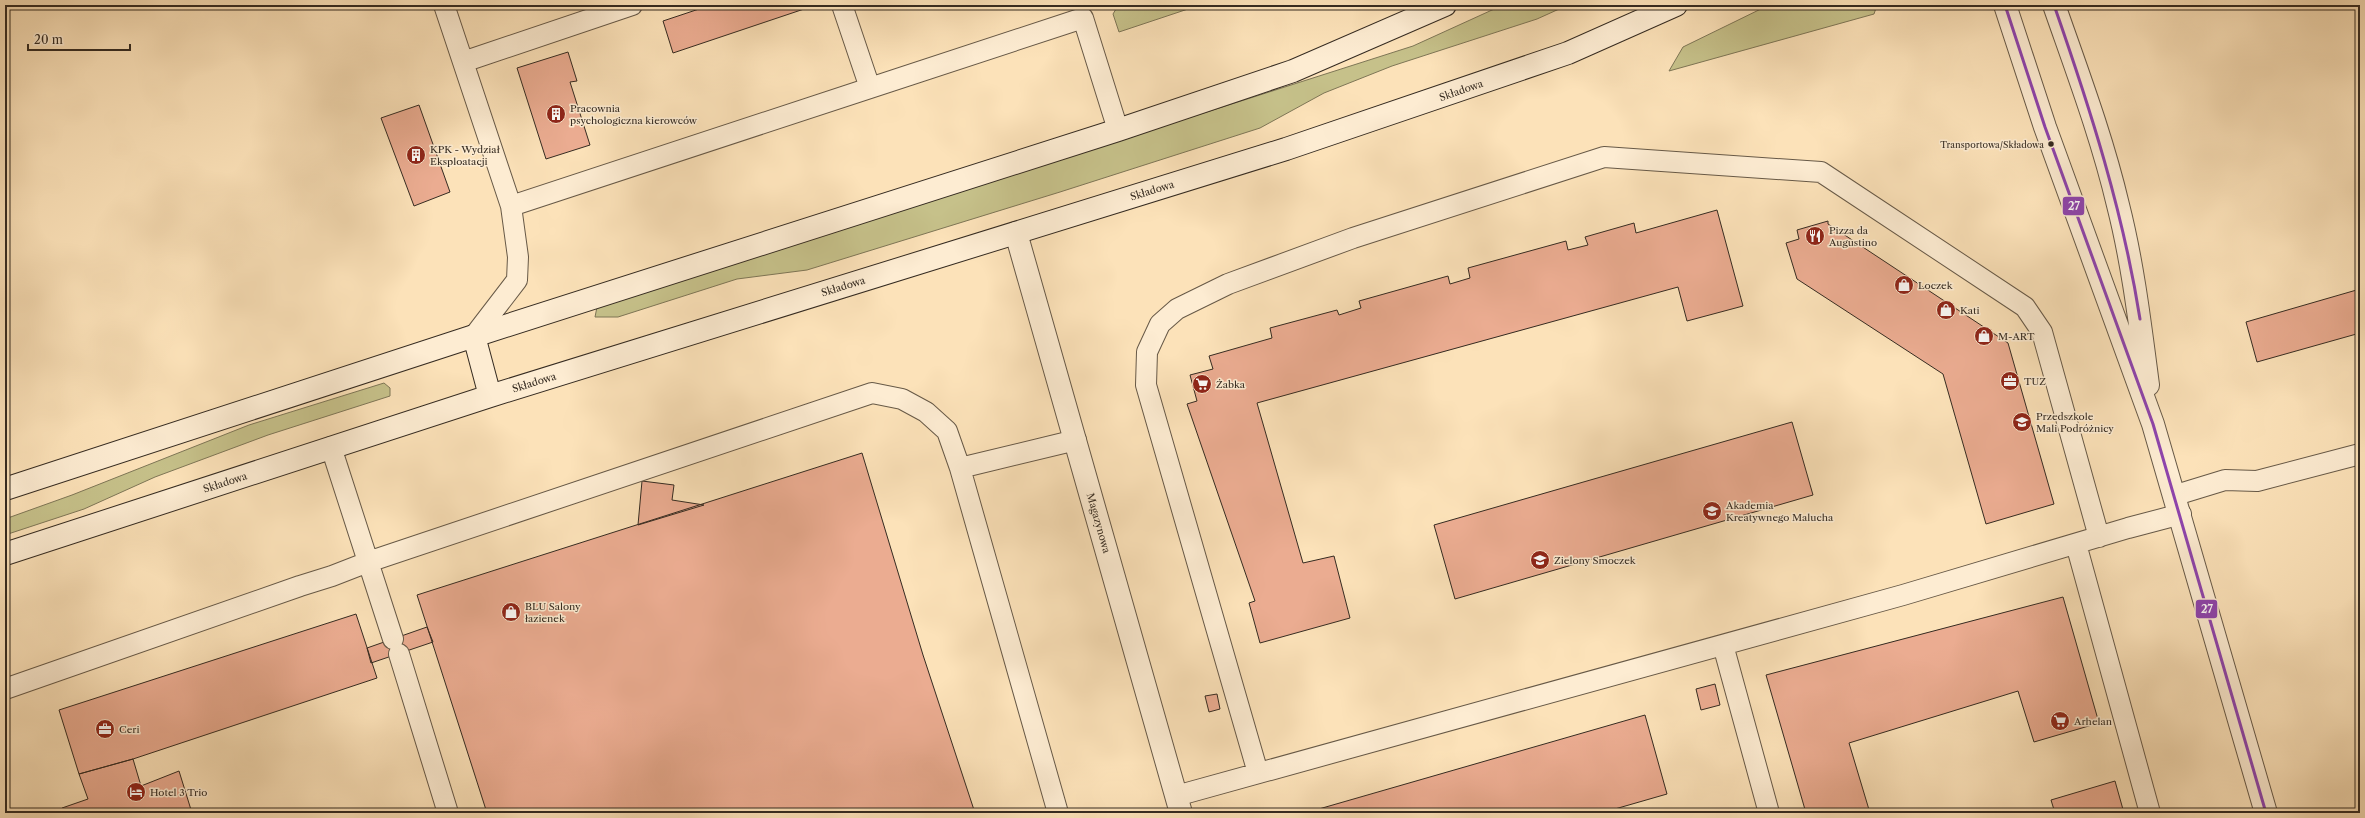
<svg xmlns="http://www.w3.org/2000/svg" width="2365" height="818" font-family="'Libre Caslon Text',serif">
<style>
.green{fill:#c6c18a;stroke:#7e7656}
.building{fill:#ebac91;stroke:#352b21}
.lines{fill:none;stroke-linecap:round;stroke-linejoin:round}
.service-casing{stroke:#675947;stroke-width:22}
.minor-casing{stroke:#675947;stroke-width:24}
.tertiary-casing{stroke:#675947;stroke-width:24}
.secondary-casing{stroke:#352b21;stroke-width:24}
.service{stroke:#fdecd2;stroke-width:20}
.minor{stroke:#fdecd2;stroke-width:22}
.tertiary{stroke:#fdecd2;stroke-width:22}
.secondary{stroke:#fdecd2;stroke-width:22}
.bus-1-casing{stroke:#fdecd2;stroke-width:6}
.bus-1{stroke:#8e44ad;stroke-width:3}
.bus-dot{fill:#352b21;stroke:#fdecd2;stroke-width:1.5}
.labels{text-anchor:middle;stroke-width:3;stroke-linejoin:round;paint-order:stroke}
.bus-label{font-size:9px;fill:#352b21;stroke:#fdecd2;text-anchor:end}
.street-label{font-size:10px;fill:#352b21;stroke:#fdecd2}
.poi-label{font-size:10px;fill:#352b21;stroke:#fdecd2;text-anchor:start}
.line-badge{stroke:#fdecd2;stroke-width:1.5}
.badge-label{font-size:11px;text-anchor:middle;font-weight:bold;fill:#fff}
</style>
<rect width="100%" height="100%" fill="#fce2b9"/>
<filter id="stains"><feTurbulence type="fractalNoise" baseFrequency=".005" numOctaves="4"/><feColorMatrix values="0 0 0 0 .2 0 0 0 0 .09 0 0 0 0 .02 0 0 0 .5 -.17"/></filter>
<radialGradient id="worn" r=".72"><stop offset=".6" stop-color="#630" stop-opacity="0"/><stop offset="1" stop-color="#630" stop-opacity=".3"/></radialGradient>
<path class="green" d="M1126,5H1200L1119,32L1113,14L1116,9Z
M1503,5H1568L1537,19L1392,66L1324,93L1260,128L1060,192L807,270L737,279L618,317H595L597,307L1413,46Z
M1769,5H1877L1874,14L1669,71L1683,47Z
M384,383L390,388V396L268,435L155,477L84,509L5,535V519L72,495L249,425Z"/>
<path class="building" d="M711,5H812L813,6L673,53L663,21Z
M568,52L577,81L570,82L590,145L546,159L517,68Z
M419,105L450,192L414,206L381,118Z
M1717,210L1743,306L1687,321L1678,287L1257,403L1303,563L1334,556L1350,618L1260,643L1249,603L1255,601L1187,404L1197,401L1190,375L1213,369L1209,356L1272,338L1270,328L1337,310L1339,315L1361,308L1359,301L1448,276L1450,284L1470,278L1468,268L1566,241L1568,250L1588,245L1585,237L1634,223L1636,233Z
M1828,221V224L2008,343L2054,504L1986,524L1943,374L1797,279L1786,243L1799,239L1797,230Z
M2360,289V333L2257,362L2246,322Z
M1792,422L1813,495L1455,599L1434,525Z
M862,453L923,655L975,813H487L417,595Z
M642,481L674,485L672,500L704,505L638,525Z
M2063,597L2099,723L2034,742L2018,691L1849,743L1870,813H1806L1766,675Z
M356,614L377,678L133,759L79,774L59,710Z
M427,627L433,642L371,663L367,648Z
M1715,684L1720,705L1701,710L1696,689Z
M1217,694L1220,709L1209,712L1205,696Z
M1645,715L1667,794L1601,813H1305Z
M133,759L141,786L179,771L192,813H64L62,808L88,799L79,774Z
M2115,781L2124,813H2055L2051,800Z"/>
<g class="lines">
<defs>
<path id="service" d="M444,5L463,62
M842,5L870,88L1083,18L1118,130
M511,206L870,88
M474,336L517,280L518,257L511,206L463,62L632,5
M331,447L393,639
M960,468L1058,813
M2176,495L2225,480L2257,481L2360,454
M2076,544L2150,813
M1723,645L1769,813
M399,654L448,813
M5,689L300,586L332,576L368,562L872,393L902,399L926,412L947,431L960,468L1076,440
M1258,773L1146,385L1147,352L1160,324L1177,309L1228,284L1353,238L1604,157L1821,172L2025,307L2042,332L2099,537
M1176,796L1903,595L2128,528L2181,514"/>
<path id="minor" d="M1016,233L1181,813"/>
<path id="tertiary" d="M2005,5L2045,127L2153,424L2266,813
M2054,5C2077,71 2102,137 2118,205C2133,264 2140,324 2148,385"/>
<path id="secondary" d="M474,336L490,396
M5,489L474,336L1118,130L1293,71L1445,5
M5,554L490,396L1286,149L1568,53L1676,5"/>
</defs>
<use href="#service" class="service-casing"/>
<use href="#minor" class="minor-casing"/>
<use href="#tertiary" class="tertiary-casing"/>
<use href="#secondary" class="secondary-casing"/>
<use href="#service" class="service"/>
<use href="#minor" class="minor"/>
<use href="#tertiary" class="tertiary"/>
<use href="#secondary" class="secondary"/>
<defs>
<path id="bus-1" d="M2005,5L2045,127L2153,424L2266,813
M2054,5C2090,108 2123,211 2140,319"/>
</defs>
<use href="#bus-1" class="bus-1-casing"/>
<use href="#bus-1" class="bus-1"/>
</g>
<defs>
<symbol id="building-disc" viewBox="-11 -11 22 22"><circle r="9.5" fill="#8f2418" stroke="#fdecd2"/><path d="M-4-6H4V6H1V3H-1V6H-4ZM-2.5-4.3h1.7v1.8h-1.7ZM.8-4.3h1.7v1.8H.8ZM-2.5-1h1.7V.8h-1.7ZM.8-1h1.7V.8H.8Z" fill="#fff"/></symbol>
<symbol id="restaurant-disc" viewBox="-11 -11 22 22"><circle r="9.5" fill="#8f2418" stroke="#fdecd2"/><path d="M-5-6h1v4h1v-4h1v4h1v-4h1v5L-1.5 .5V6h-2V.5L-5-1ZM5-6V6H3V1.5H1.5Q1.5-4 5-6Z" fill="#fff"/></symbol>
<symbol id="shop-disc" viewBox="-11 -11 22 22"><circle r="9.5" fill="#8f2418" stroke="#fdecd2"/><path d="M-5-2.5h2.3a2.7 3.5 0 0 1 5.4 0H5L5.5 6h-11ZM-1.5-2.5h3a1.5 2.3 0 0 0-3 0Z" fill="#fff"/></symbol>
<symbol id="office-disc" viewBox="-11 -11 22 22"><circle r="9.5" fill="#8f2418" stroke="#fdecd2"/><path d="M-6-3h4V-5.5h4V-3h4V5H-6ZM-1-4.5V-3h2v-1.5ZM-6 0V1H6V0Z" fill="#fff"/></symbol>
<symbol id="supermarket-disc" viewBox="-11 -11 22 22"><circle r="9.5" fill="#8f2418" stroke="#fdecd2"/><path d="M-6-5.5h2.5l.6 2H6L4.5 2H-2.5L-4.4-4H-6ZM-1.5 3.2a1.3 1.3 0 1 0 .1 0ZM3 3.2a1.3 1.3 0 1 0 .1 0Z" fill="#fff"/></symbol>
<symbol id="school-disc" viewBox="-11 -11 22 22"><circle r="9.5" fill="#8f2418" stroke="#fdecd2"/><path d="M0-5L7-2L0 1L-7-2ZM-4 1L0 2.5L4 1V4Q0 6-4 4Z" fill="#fff"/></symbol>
<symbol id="hotel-disc" viewBox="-11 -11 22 22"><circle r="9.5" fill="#8f2418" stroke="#fdecd2"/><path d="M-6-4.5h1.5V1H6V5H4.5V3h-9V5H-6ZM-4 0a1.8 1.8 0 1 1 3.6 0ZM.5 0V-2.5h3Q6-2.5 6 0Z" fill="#fff"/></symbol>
</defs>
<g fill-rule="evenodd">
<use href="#building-disc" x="545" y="103" width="22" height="22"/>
<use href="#building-disc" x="405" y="144" width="22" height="22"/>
<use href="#restaurant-disc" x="1804" y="225" width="22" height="22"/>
<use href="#shop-disc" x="1893" y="274" width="22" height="22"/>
<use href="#shop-disc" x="1935" y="299" width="22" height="22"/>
<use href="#shop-disc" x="1973" y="325" width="22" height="22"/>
<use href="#office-disc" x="1999" y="370" width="22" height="22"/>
<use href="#supermarket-disc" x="1191" y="373" width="22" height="22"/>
<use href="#school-disc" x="2011" y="411" width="22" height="22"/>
<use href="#school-disc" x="1701" y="500" width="22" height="22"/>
<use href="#school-disc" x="1529" y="549" width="22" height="22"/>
<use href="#shop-disc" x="500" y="601" width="22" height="22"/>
<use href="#supermarket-disc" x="2049" y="710" width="22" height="22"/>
<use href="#office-disc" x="94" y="718" width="22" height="22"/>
<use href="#hotel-disc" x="125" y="781" width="22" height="22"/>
</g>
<circle class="bus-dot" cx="2051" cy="144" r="3.5"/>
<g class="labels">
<g class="bus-label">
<text x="2044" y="148">Transportowa/Składowa</text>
</g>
<g class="street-label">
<text transform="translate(1461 90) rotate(-19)" y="4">Składowa</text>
<text transform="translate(1152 190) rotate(-17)" y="4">Składowa</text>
<text transform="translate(843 286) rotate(-17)" y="4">Składowa</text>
<text transform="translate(534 382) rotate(-17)" y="4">Składowa</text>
<text transform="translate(225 482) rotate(-18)" y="4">Składowa</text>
<text transform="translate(1099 523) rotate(74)" y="4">Magazynowa</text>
</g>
<g class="poi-label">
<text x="570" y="112">Pracownia<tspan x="570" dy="12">psychologiczna kierowców</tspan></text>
<text x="430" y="153">KPK - Wydział<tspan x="430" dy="12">Eksploatacji</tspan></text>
<text x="1829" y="234">Pizza da<tspan x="1829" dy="12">Augustino</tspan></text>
<text x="1918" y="289">Loczek</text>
<text x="1960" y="314">Kati</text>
<text x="1998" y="340">M-ART</text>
<text x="2024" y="385">TUZ</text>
<text x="1216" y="388">Żabka</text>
<text x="2036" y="420">Przedszkole<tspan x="2036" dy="12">Mali Podróżnicy</tspan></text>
<text x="1726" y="509">Akademia<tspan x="1726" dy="12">Kreatywnego Malucha</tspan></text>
<text x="1554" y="564">Zielony Smoczek</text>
<text x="525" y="610">BLU Salony<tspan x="525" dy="12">łazienek</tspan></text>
<text x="2074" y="725">Arhelan</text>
<text x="119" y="733">Ceri</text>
<text x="150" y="796">Hotel 3 Trio</text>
</g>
</g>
<g class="line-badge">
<rect x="2062" y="196" width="23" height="20" rx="4" fill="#8e44ad"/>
<rect x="2195" y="599" width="23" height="20" rx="4" fill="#8e44ad"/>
</g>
<g class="badge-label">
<text x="2074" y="210">27</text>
<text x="2207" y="613">27</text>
</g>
<rect width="2365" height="818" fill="none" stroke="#fce2b9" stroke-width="20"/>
<rect x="6" y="6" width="2353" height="806" fill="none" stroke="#352b21" stroke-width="2"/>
<rect x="10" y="10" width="2345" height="798" fill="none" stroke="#352b21"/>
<path d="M28 44v6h102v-6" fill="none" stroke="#352b21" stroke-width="2"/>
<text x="34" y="44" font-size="12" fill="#352b21" stroke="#fdecd2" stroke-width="3" paint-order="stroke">20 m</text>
<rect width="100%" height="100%" filter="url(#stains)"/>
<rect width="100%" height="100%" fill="url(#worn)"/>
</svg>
